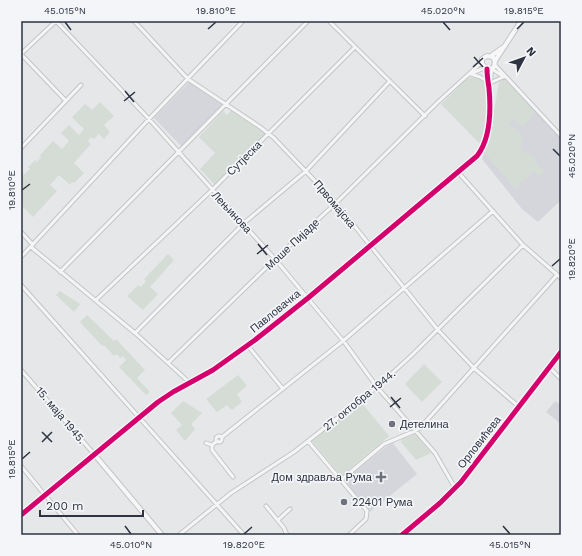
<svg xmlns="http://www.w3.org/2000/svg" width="582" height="556" font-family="'Work Sans',sans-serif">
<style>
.built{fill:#d4d6dc}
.green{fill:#d5dcd6}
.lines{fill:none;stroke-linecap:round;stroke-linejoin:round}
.street-casing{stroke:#c3c5c7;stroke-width:5}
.secondary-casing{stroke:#c3c5c7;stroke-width:6}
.street{stroke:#f5f5f6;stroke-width:3}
.secondary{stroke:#f7f7f8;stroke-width:4}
.cycleway-casing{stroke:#f4f5f8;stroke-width:8}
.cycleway{stroke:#d6006c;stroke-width:5}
.ticks{fill:none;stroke:#2e3341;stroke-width:1.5}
.poi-dot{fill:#6e727c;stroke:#f4f5f8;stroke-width:1.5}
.labels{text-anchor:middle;stroke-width:3.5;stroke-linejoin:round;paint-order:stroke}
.street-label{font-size:11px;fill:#2e3341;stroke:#f4f5f8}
.poi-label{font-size:11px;fill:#2e3341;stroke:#f4f5f8;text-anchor:start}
.neatline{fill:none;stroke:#2e3341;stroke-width:1.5}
.ticks-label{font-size:10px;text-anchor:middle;fill:#2e3341}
</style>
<rect width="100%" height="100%" fill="#e5e7e9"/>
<path class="built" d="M504,79L561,139V200L538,222L522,209L482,159L490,138L499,83Z
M189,82L225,105L182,147L154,118Z
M555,401L561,405V424L546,412Z
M392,442L417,474L370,512L344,480Z"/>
<path class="green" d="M473,77C477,77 482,78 484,82C493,94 486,131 481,145L441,104L468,78Z
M504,79L535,112L523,127L513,119L509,124L523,137L520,151L535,156L537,164L545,171L538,177L534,171L515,189L484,152L490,138L499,83Z
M100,102L114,116L104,125L110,132L104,139L99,134L94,139L91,137L88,141L91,144L74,163L84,173L74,183L72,182L70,185L59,175L50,185L57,191L33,217L21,205V177L30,169L28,167L35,160L37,162L41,157L40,155L53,141L62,149L69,141L61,133L69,125L79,135L84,129L72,117L85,104L92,110Z
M232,109L266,133L215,185L200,169L215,153L199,137L223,111L227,115Z
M168,254L174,260L150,287L158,294L143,310L127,296L138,285L141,287L146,281L144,279Z
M60,291L80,304L74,312L56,295Z
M87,315L114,341L116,339L145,370L137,378L150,392L146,395L119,367L126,360L123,356L121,358L116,354L114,356L104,345L102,346L80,322Z
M424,364L442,382L422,402L405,384Z
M238,375L247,386L237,394L242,402L232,410L227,405L217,412L206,399Z
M183,401L202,413L191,424L195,429L185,441L176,430L182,425L171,413Z
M360,401L389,436L341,476L312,441Z
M415,434L431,453L416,460L401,442L402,439Z"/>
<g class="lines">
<defs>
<path id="street" d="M56,21L149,119L275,259L345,343L377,387L435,453L455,488
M134,21L188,79L260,127L274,138L336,203L438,330L474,368L518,406
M329,21L425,116
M21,54L66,101
M21,54L56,21
M495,65L561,136
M492,69L504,77
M470,74L484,68
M471,74L480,77L488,82
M490,83L503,77
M21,148L81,85
M458,172L523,245L561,278
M21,232L33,245
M31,247L135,333L190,383
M21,257L149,119L243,21
M60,272L308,21
M21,285L244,535
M96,300L212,190L355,47
M135,333L244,223L306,171L390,81
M248,346L283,389
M168,363L275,259L336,203L438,102L481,63
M549,367L561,379
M21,370L94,454
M216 439a3 3 0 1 1 6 0a3 3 0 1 1-6 0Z
M222,437L343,341L493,211
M217,441L212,445V450L233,477
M308,441L367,511L366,519L349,535
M206,443L212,445
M21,466L78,535
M341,480L384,444L415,431L420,428L557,275
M266,506L284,528L287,535
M278,520L290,509
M179,535L231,493L294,452L377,387L411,356L523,245"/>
<path id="secondary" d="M491,56L505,46
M495,61L493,57L487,56L482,59V64L487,69H491L494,67L495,61L521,21
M490,84L491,69
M94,454L162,535
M21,515L158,402L173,392L213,370L255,340L308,298L477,156C491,138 491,110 489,88C488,82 487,76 487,69
M402,535L440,503L461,482L561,352"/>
</defs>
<use href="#street" class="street-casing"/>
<use href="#secondary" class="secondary-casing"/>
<use href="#street" class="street"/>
<use href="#secondary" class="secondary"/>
<defs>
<path id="cycleway" d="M21,515L158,402L173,392L213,370L255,340L308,298L477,156C491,138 491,110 489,88C488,82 487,76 487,69
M402,535L440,503L461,482L561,352"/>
</defs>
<use href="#cycleway" class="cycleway-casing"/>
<use href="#cycleway" class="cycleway"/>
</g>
<path class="ticks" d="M65,22L71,30M443,22L450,30M208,29L216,22M517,29L524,22M474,57L483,67M473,67L483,58M125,91L134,102M124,101L135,92M553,149L560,156M22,190L30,184M258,244L267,255M257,254L268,245M552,266L560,259M391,397L400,408M390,407L401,398M42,432L52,442M42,442L52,432M22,459L30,452M125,526L131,534M503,526L510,534M244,534L252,527"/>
<g class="poi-dot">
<circle cx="392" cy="424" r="4"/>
<path d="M379 471h4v4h4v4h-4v4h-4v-4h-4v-4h4z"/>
<circle cx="344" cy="502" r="4"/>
</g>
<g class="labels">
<g class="street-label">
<text transform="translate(244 158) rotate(-45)" y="4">Сутјеска</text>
<text transform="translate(335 204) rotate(50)" y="4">Првомајска</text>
<text transform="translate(232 212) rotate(47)" y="4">Лењинова</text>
<text transform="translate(292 244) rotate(-43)" y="4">Моше Пијаде</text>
<text transform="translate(275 311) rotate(-39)" y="4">Павловачка</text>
<text transform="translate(359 400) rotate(-39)" y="4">27. октобра 1944.</text>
<text transform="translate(61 415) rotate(50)" y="4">15. маја 1945.</text>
<text transform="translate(479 442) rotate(-52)" y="4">Орловићева</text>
</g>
<g class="poi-label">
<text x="400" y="428">Детелина</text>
<text x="372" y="481" text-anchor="end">Дом здравља Рума</text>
<text x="352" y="506">22401 Рума</text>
</g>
</g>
<rect width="582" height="556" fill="none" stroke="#f4f5f8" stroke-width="44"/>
<g transform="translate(524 58) rotate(49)" stroke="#f4f5f8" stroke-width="3" paint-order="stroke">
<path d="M0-3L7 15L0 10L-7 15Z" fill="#2e3341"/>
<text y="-6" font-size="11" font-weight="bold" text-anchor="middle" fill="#2e3341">N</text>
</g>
<path d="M40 510v6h103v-6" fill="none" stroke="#2e3341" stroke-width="2"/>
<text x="46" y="510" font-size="12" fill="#2e3341" stroke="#f4f5f8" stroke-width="3" paint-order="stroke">200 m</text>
<rect x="22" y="22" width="538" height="512" class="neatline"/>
<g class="ticks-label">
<text x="65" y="14">45.015°N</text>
<text x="216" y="14">19.810°E</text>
<text x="443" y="14">45.020°N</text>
<text x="524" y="14">19.815°E</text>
<text transform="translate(571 156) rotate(-90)" y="4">45.020°N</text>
<text transform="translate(11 190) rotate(-90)" y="4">19.810°E</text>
<text transform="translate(571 259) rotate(-90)" y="4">19.820°E</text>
<text transform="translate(11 459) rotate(-90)" y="4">19.815°E</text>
<text x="131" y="548">45.010°N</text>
<text x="244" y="548">19.820°E</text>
<text x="510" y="548">45.015°N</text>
</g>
</svg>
